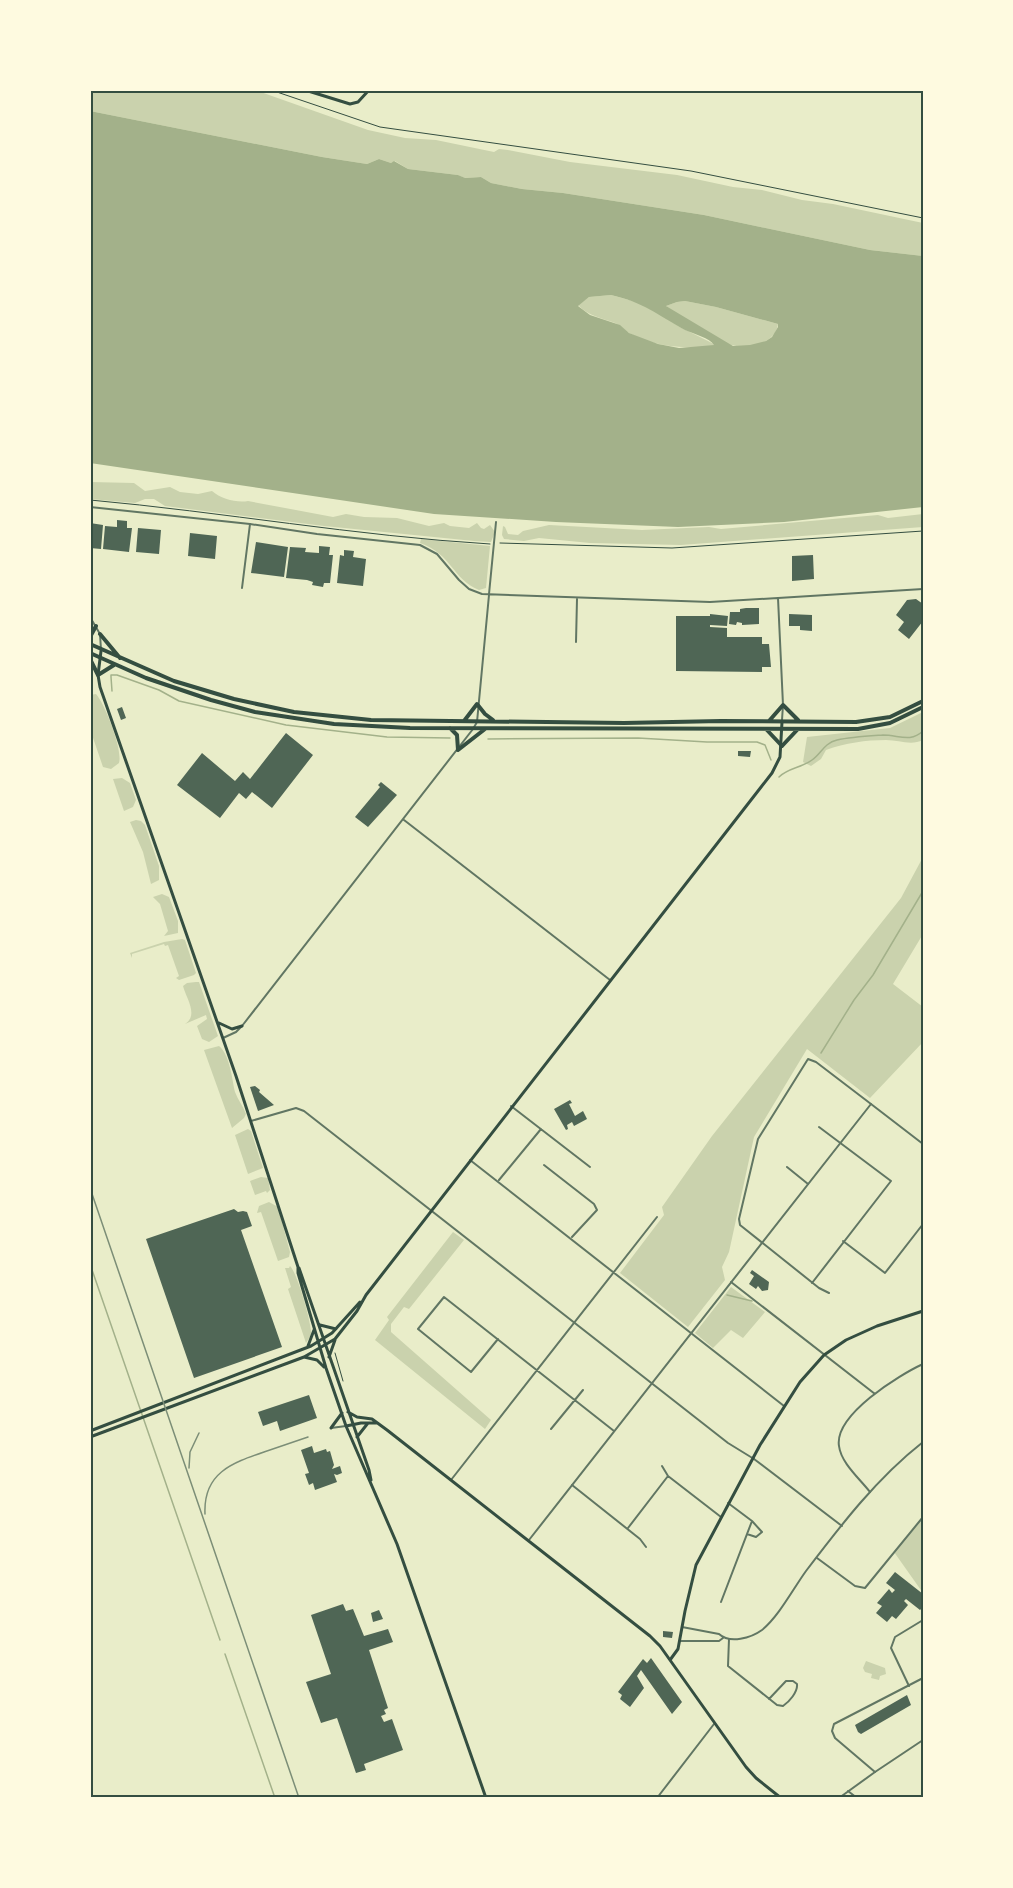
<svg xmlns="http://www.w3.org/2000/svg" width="1013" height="1888" font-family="'Work Sans',sans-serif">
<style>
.green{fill:#cad2ad}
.water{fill:#a3b18a;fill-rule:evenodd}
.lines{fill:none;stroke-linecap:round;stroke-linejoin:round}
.stream{stroke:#a3b18a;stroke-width:1.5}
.building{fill:#4f6655}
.path{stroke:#344e41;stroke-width:1}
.minor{stroke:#617663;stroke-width:2}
.tertiary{stroke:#617663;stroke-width:2}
.secondary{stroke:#344e41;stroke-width:3}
.trunk{stroke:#344e41;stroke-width:4}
.rail{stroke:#7c8e77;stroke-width:1.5}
.neatline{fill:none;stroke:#344e41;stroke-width:2}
</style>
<rect width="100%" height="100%" fill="#e9edc9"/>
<path class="green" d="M90,90H255L368,130L405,138L436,140L494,152L499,149L508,150L570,162L677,175L733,187L762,190L802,200L833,204L923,223V256L870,250L704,215L563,193L522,189L491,183L481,177L464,178L458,175L408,169L395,161L391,163L379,159L367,164L322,157L90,111Z
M611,295L633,301L653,309L678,326L714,344L713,347C683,348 658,348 631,334C625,331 622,326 615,323C602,318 588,316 578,305L589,297Z
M685,301L716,307L778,324C776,344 748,349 731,345C718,342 687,319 673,312L666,306L677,302Z
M90,482L134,483L145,491L170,487L180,492L198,494L212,491C221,499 237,503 248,501L333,517L346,514L364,517L397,518L429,526L444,523L450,526L469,528L477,523L481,528L484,529L490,525L495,532L491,542L474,541L324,526L165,506L154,499H145L135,503L90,499Z
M923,514V527L681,545L590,543L539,538L524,541L504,539L502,535L503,526L505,527L508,534L518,535L523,531L549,525L642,530L709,527L721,529L878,515L888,518Z
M421,539L490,546L486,588L479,590C452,579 452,554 420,543Z
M96,694C105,704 123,750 119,763L111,769L103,767L90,729V695Z
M923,712V740C911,746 899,740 886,740C866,740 845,743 826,750L821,759L811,766L803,762L807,737L890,728Z
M122,778L130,783L136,800L133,807L124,811L113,779Z
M136,820L141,821L145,825L159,866V880L151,884L143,852L130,822Z
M923,857V934L893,984L923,1007V1042L870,1098L807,1049L754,1137L729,1252L722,1267L725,1280L688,1327L620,1273L664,1215L662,1207L712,1136L901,898Z
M162,894L169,897L178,921V933L164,936L168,931L160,904L153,897Z
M182,939L185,940L196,973L194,975L179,980L176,978L179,976L168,945L165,946L164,944L132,954V958L130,953L164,942Z
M196,982H199L218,1036L209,1042L202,1039L197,1026L207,1019L206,1015L185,1024C199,1015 186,998 183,986L187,983Z
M219,1046C230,1055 232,1079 235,1092C238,1100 243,1106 246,1114L244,1118L232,1128L204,1050Z
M248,1129L251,1131L263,1168L248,1174L235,1135Z
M261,1177L268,1178L270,1190L267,1193L266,1191L255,1195L250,1181Z
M269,1202L278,1207L290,1252L289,1257L278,1261L261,1212L257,1213L259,1206Z
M453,1232L464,1240L409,1309L404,1307L391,1324V1332L491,1420L485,1429L375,1340L389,1320L387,1317Z
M290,1266C297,1272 312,1324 311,1334C310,1337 308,1340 306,1343L288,1289L291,1287L285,1268H289Z
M731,1287L765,1312L743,1338L731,1330L713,1348L695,1333Z
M923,1517V1593L894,1552Z
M866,1661L885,1668L886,1674L880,1676L879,1680L871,1678L872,1674L865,1672L863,1668Z"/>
<path class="water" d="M90,111L322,157L367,164L379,159L391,163L394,161L408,169L458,175L465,178L481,177L491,183L522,189L563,193L704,215L870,250L923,256V507L784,522L678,527L556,522L434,514L90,463ZM611,295C643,302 658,315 685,330C694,334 710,338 714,345L679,348L658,344L629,333L620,325L590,315L578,306L589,297ZM685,301L716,307L778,324V327L772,337L766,341L750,345L733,346L666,306L677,302Z"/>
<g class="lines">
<path class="stream" d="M112,691L111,677V675H117L159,690L179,701L286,725L387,737L450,738
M488,739L638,738L707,742H757L765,745L771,760
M779,777C788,768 801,768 812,760C821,754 824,743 837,740C851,737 869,736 883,735C899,735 910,743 923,731
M821,1053L854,1000L873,975L923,891
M90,1264L220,1640
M727,1295L752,1301
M225,1654L275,1798"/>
</g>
<path class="building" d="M117,520L127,521V528H132L129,552L103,549L105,526L117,527Z
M90,523L103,525L101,549L90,548Z
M138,528L161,530L159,554L136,552Z
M190,533L217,536L215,559L188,556Z
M256,542L288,547L284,577L251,573Z
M319,546L330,547L329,555H333L330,583H324L323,587L312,585L313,582L307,580L286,578L290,547L306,548L305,552L319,553Z
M344,550L354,551L353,557L366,559L363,586L337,583L340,555L344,556Z
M813,555L814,579L792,581V556Z
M916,599L923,604V621L909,639L898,630L904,622L896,615L907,600Z
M746,608H759V624L742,625V623L737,622L736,625L729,624L730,612H740V609Z
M710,614L728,616L727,626L710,625V627L727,628V637H762V644H769L771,667H762V672L676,671V616H710Z
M789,614L812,615V631L800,630V626H789Z
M122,707L126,718L121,720L117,709Z
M286,733L313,755L272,808L252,792L246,799L239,793L220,818L177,785L202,753L235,781L243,772L250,779Z
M738,751H751L750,757L738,756Z
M381,782L397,795L368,827L355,817L380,787L378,785Z
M255,1086L260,1090L259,1092L274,1105L258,1111L250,1087Z
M570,1100L572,1103L569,1104L575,1116L583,1111L587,1119L574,1126L572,1122L567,1125L568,1129L566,1130L554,1109Z
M234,1209L238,1212L243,1211L247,1212L252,1226L241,1230L282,1347L194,1378L146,1239Z
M752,1270L769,1282L768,1290L762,1291L758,1286L756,1289L749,1284L754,1276L750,1273Z
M309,1395L317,1418L280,1431L277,1421L263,1426L258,1412Z
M312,1446L314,1453L326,1449L327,1452L330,1451L334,1465L332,1469L340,1466L342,1473L337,1475L334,1474L337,1482L315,1490L313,1483L309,1485L305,1474L309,1473L301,1450Z
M895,1572L923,1594V1607L920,1610L906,1599L904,1601L908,1605L896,1619L892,1616L887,1622L876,1613L882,1606L877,1603L889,1589L892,1593L895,1590L886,1583Z
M343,1604L346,1611L353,1609L364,1636L388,1629L393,1642L369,1650L388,1708L384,1710L386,1714L381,1716L384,1722L392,1719L403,1750L364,1764L366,1770L356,1773L337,1718L321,1723L306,1682L331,1674L311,1615Z
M379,1610L383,1619L373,1622L371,1613Z
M663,1631L673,1632L672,1638L663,1637Z
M651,1658L682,1702L672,1714L641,1670L637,1676L644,1688L630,1707L620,1699L622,1695L618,1692L643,1659L647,1663Z
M907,1695L911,1705L861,1734L858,1732L855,1725Z"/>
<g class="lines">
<path class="path" d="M271,90L380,127L691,171L923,218
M90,500C223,512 356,536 490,544
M500,543L672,548L923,531
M335,1353L343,1381"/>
<path class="minor" d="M242,588L250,524
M489,594L496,522
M778,598L923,589
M576,642L577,599
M511,1106L590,1167
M470,1160L784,1406
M544,1165L594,1204L597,1210L572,1237
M787,1167L808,1184
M499,1180L541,1129
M843,1241L885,1273L923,1224
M731,1282L875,1394
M812,1283L891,1181L819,1127
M829,1293L819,1288L740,1225L739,1219L758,1139L808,1059L816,1062L871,1104
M498,1339L471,1372L418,1329L444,1297L614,1431
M331,1428L346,1426
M551,1429L583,1390
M754,1459L842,1526
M662,1466L668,1476L721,1517
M451,1480L657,1217
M572,1485L640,1539L646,1547
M870,1492C860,1479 841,1463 839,1446C834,1415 899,1375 923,1364
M628,1528L668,1476
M747,1534L756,1537L762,1532L752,1521
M817,1558L855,1586L865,1588L923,1517
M721,1602L752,1521L728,1503
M729,1639L728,1666L777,1705L783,1706C789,1702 798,1692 797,1684L793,1681H786L769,1699
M909,1686L891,1648L895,1637L923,1620
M875,1772L923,1740
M848,1791L857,1798
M657,1798L714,1724"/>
<path class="tertiary" d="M90,507L250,524L317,534L420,545L437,554L459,580L469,589L482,594L710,602L778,598L783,705L782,720
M90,617L100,634L101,650
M404,820L610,980
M223,1038L236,1032L242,1026L473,729L477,722L489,595
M251,1121L296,1108L304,1111L728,1443L754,1459
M529,1540L871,1104L923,1144
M682,1627L719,1634C730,1644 751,1638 762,1630C779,1616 793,1589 806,1571C841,1525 877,1478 923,1442
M680,1641H719L723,1638
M839,1798L875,1772L835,1738L832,1731L834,1724L923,1678"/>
<path class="secondary" d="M305,90L350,104L358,102L369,90
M101,651L98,675L100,687L236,1076L298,1267V1273L326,1368L346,1426L397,1544L486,1798
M219,1023L232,1029L242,1026
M299,1268L369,1470L371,1480
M320,1325L336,1329
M308,1346L314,1330
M304,1357L317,1360L324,1367
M329,1357L335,1340
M348,1412L357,1417L372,1419L387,1430L650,1636L660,1646L746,1767L756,1778L781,1798
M346,1426L361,1423H377
M331,1428L342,1413
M90,1431L311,1346L332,1333L360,1302
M90,1437L304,1357L335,1339L357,1311L366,1295L772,773L780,757L782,722
M357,1437L368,1423
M670,1660L678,1649L685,1611L696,1565L760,1445L800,1382L824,1355L846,1340L877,1326L923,1311"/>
<path class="trunk" d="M100,634L120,658
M90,637L96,626
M90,644L174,681L234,699L294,712L371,720L624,723L721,721L856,722L890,717L923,701
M90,653L146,678L211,700L255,712L334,724L410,728L858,729L890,723L923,707
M90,659L98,675L114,665
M464,721L477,704L485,714L493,720
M769,721L783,705L798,720
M450,728L457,735L458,750
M766,729L782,746L798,729
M458,750L485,729"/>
<path class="rail" d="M90,1188L299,1798
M189,1468L190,1452L199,1433
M205,1514C203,1473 232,1463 264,1452C279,1447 293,1442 308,1437"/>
</g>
<rect width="1013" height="1888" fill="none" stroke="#fefae0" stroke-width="183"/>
<rect x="92" y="92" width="830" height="1704" class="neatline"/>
</svg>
